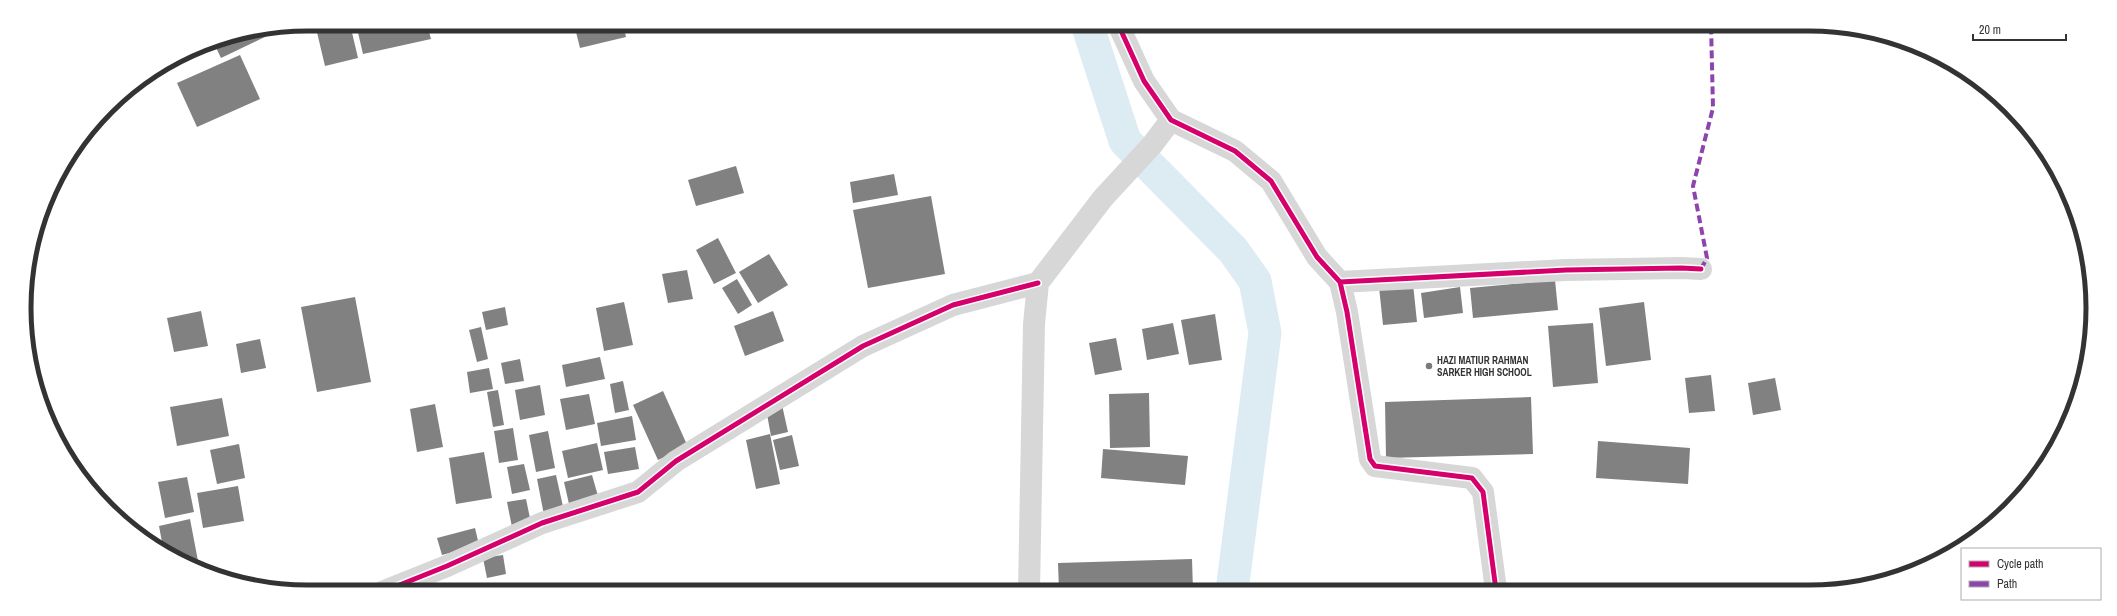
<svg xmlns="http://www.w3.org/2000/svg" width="2117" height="616" font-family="'Archivo Narrow',sans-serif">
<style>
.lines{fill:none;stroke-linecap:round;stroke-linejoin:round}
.canal{stroke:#ddebf3;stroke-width:33}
.building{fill:#818181}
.street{stroke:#d7d7d7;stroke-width:22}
.quiet{stroke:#8e44ad;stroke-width:4;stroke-dasharray:8 4;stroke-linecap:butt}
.cycleway-casing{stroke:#fff;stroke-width:8}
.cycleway{stroke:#d6006c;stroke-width:5}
.poi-dot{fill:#7a7a7a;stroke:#fff;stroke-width:1.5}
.labels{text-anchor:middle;stroke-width:4;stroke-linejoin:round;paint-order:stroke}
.poi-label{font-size:10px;font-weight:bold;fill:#333;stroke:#fff;text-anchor:start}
.rim{fill:none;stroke:#333;stroke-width:5}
</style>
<rect width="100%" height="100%" fill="#fff"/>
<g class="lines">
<path class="canal" d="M1087,24L1125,141L1233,250L1255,281L1265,333L1232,591"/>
</g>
<path class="building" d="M315,24H350L358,58L325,66Z
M356,24H427L431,39L363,54Z
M574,24H623L626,37L580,48Z
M271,28L273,33L221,58L213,41L253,29Z
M240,55L260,99L197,127L177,83Z
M736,166L744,193L696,206L688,180Z
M894,174L898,195L853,203L850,182Z
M931,196L945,274L868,288L853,210Z
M718,238L736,273L714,284L696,250Z
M769,254L788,285L758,303L739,272Z
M687,270L693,299L668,303L662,274Z
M737,279L752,305L738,314L722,288Z
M1555,280L1558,310L1473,318L1470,288Z
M1413,284L1417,322L1383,325L1379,287Z
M1460,287L1463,313L1424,318L1421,293Z
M355,297L371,382L317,392L301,307Z
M624,302L633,345L604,351L596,308Z
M1644,302L1651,360L1606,366L1599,308Z
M505,307L508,325L486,330L482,312Z
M201,311L208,346L174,352L167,318Z
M773,311L784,341L745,356L734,326Z
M1215,314L1222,360L1189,365L1181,320Z
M1173,323L1179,354L1147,360L1142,329Z
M1593,323L1598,383L1553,387L1548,326Z
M481,327L488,359L477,362L469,330Z
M1116,338L1122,370L1095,375L1089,343Z
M260,339L266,368L241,373L236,344Z
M600,357L605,379L566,387L562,365Z
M520,359L524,381L505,384L501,363Z
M489,368L493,389L470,393L467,372Z
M1711,375L1715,411L1689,413L1685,378Z
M1775,378L1781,410L1753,415L1748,383Z
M623,381L629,410L615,413L610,384Z
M540,385L545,415L520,420L515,390Z
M498,390L504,425L493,427L487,392Z
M663,391L688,447L658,460L633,405Z
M1149,393L1150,447L1110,448L1109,394Z
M589,394L595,424L566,430L560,399Z
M1531,397L1533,454L1386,458L1385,402Z
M222,398L229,436L177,446L170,407Z
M435,404L443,447L417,452L410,409Z
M782,405L788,432L771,436L766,409Z
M632,416L636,440L601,446L597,423Z
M513,428L518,460L499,463L494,431Z
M548,431L555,468L536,472L529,435Z
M770,434L780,484L756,489L746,440Z
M792,435L799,466L780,470L773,440Z
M1598,441L1690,448L1688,484L1596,478Z
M597,443L603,470L568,478L562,451Z
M239,444L245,478L217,484L210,450Z
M635,447L639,469L608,474L604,452Z
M1103,449L1188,456L1185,485L1101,478Z
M484,452L492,498L456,504L449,458Z
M524,464L530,490L512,494L507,467Z
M556,475L564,511L544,515L537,479Z
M592,475L598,496L569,504L564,482Z
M187,477L194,512L165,518L158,482Z
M238,486L244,521L203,528L197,493Z
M526,499L531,523L512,527L507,502Z
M190,519L198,561L190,563L164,553L159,526Z
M475,528L479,545L442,555L437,538Z
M503,555L506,574L487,578L483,558Z
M1192,559L1193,591H1059L1058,563Z
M427,577L436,592H405Z"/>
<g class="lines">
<path class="street" d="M1118,24L1144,81L1171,120L1235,151L1271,181L1317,257L1340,282L1347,312L1370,459L1375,466L1472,478L1483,492L1496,590
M1340,282L1566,270L1681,268L1701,269
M1029,591L1034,324L1038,283L1103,198L1152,145L1171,120
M382,592L447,566L542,523L638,492L676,461L863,346L953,305L1038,283"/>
<path class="quiet" d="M1701,269L1707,258L1693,186L1713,108L1711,24"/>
<defs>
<path id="cycleway" d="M1118,24L1144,81L1171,120L1235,151L1271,181L1317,257L1340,282L1347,312L1370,459L1375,466L1472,478L1483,492L1496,590
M1340,282L1566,270L1681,268L1701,269
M382,592L447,566L542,523L638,492L676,461L863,346L953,305L1038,283"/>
</defs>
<use href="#cycleway" class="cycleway-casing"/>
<use href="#cycleway" class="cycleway"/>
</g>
<circle class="poi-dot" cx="1429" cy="366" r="4"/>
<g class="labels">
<g class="poi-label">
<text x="1437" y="364">HAZI MATIUR RAHMAN<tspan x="1437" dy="12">SARKER HIGH SCHOOL</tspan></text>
</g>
</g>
<path d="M0 0H2117V616H0ZM308 31H1809A277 277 0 0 1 2086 308V308A277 277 0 0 1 1809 585H308A277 277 0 0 1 31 308V308A277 277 0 0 1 308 31Z" fill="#fff" fill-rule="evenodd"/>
<path class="rim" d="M308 31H1809A277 277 0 0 1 2086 308V308A277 277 0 0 1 1809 585H308A277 277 0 0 1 31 308V308A277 277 0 0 1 308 31Z"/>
<rect x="1961" y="548" width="140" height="52" fill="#ffffff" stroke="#adadad"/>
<rect x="1969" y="561" width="20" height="6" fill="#d6006c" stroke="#adadad"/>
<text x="1997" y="568" font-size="12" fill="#333333">Cycle path</text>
<rect x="1969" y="581" width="20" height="6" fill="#8e44ad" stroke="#adadad"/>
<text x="1997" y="588" font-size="12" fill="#333333">Path</text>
<path d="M1973 34v6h93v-6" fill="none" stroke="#333333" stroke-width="2"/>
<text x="1979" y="34" font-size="12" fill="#333333" stroke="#ffffff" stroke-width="3" paint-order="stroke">20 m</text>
</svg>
